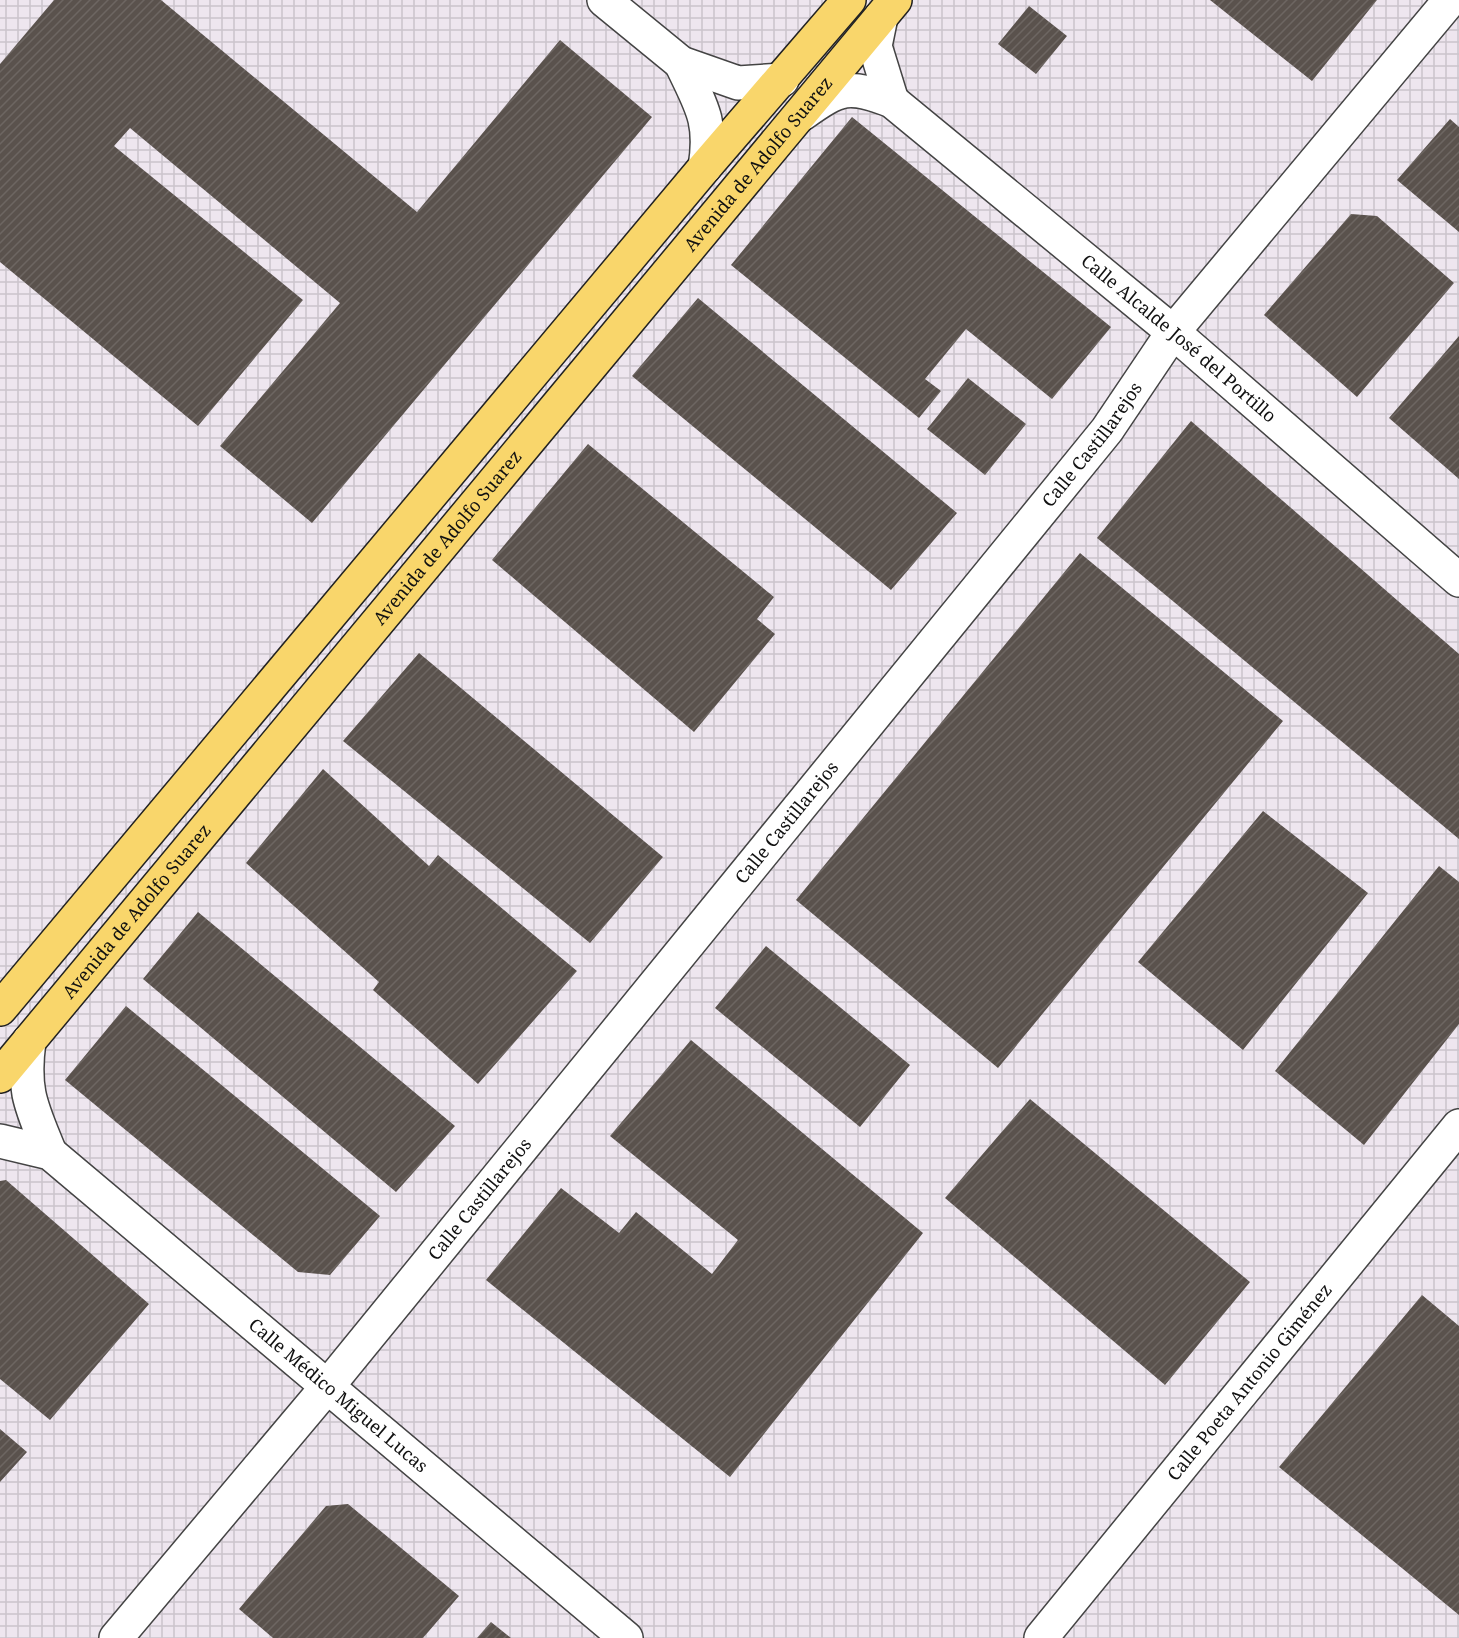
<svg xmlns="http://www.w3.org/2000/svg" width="1459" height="1638" font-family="'Noto Serif',serif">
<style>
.industrial{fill:url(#industrial-grid)}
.building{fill:url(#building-hatch)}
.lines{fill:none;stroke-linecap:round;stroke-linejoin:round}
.minor-casing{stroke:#444;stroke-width:36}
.major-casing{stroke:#222;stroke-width:36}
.minor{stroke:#fff;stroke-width:33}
.major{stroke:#f9d66b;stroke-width:33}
.labels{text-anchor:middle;stroke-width:6;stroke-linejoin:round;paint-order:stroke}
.street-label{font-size:18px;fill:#111;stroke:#fff}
</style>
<defs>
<pattern id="industrial-grid" width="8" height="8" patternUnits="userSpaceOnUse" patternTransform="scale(1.5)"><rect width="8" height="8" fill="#eee6ef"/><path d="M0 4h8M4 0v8" fill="none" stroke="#cbc4cc"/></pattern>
<pattern id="building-hatch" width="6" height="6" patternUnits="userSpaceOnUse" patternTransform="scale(1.5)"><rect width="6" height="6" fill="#5a524d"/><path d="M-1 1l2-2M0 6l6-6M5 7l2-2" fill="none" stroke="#6d6662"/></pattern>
</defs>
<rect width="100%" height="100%" fill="#fffdf5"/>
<path class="industrial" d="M0,0H1459V1638H0Z"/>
<path class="building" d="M54,0H161L417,212L560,40L652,117L312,523L220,446L340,303L130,128L114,146L303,300L198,426L0,262V64Z
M1210,0H1377L1312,81Z
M1029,6L1067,36L1036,74L998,44Z
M852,117L1111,327L1052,399L966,329L925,379L941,391L919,418L731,265Z
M1450,119L1459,127V232L1397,180Z
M1351,214L1377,216L1454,283L1357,397L1264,315Z
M698,298L957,513L891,590L632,376Z
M1459,336V479L1389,418Z
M968,378L1026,424L985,475L927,429Z
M1191,421L1459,654V839L1097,538Z
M588,444L774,597L757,619L775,634L694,732L492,560Z
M1080,553L1283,721L998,1068L796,900Z
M419,653L663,857L590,943L343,741Z
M323,769L429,866L438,855L577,971L478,1084L373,990L379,982L246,863Z
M1263,811L1368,893L1243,1050L1138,962Z
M1439,866L1459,882V1024L1364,1145L1275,1071Z
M198,912L455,1126L396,1192L143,979Z
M766,946L910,1065L860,1127L715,1008Z
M126,1006L380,1216L330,1275L298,1272L65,1080Z
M691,1040L923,1233L730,1477L486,1280L561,1188L619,1233L636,1212L712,1274L738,1240L610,1136Z
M1030,1099L1250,1282L1165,1385L945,1198Z
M6,1180L149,1304L50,1420L0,1379V1181Z
M1422,1295L1459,1326V1615L1279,1467Z
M0,1429L27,1452L0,1482Z
M348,1504L459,1596L423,1638H273L239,1609L326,1506Z
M491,1622L511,1638H477Z"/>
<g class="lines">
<defs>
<g id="minor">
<path d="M604,0L681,63L738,83L782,80"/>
<path d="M881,17L875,46L892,101"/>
<path d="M681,63C700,104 713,120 705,167"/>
<path id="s1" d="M802,114C840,87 848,84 892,101L1173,332L1459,580"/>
<path d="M29,1041C22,1092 32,1108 50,1153"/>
<path id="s2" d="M0,1141L50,1153L626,1638"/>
<path id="s3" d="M116,1638L327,1387L1107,430L1173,332L1450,0"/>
<path id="s4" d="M1041,1638L1459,1126"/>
</g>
<g id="major">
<path d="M0,1009L705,167L849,0"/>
<path id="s5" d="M0,1076L895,0"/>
</g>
</defs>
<use href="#minor" class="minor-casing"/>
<use href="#major" class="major-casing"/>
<use href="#minor" class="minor"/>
<use href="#major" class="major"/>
</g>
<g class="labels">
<g class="street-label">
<text dy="6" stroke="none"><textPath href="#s5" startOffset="1186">Avenida de Adolfo Suarez</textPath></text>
<text dy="6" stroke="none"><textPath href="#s1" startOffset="470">Calle Alcalde José del Portillo</textPath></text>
<text dy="6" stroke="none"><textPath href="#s3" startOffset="1542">Calle Castillarejos</textPath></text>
<text dy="6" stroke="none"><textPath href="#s5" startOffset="700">Avenida de Adolfo Suarez</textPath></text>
<text dy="6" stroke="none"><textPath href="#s3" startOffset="1056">Calle Castillarejos</textPath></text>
<text dy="6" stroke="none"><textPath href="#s5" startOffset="214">Avenida de Adolfo Suarez</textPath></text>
<text dy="6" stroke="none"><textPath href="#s3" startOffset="570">Calle Castillarejos</textPath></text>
<text dy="6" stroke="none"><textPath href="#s4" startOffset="330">Calle Poeta Antonio Giménez</textPath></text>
<text dy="6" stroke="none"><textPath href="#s2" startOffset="428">Calle Médico Miguel Lucas</textPath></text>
</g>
</g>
</svg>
